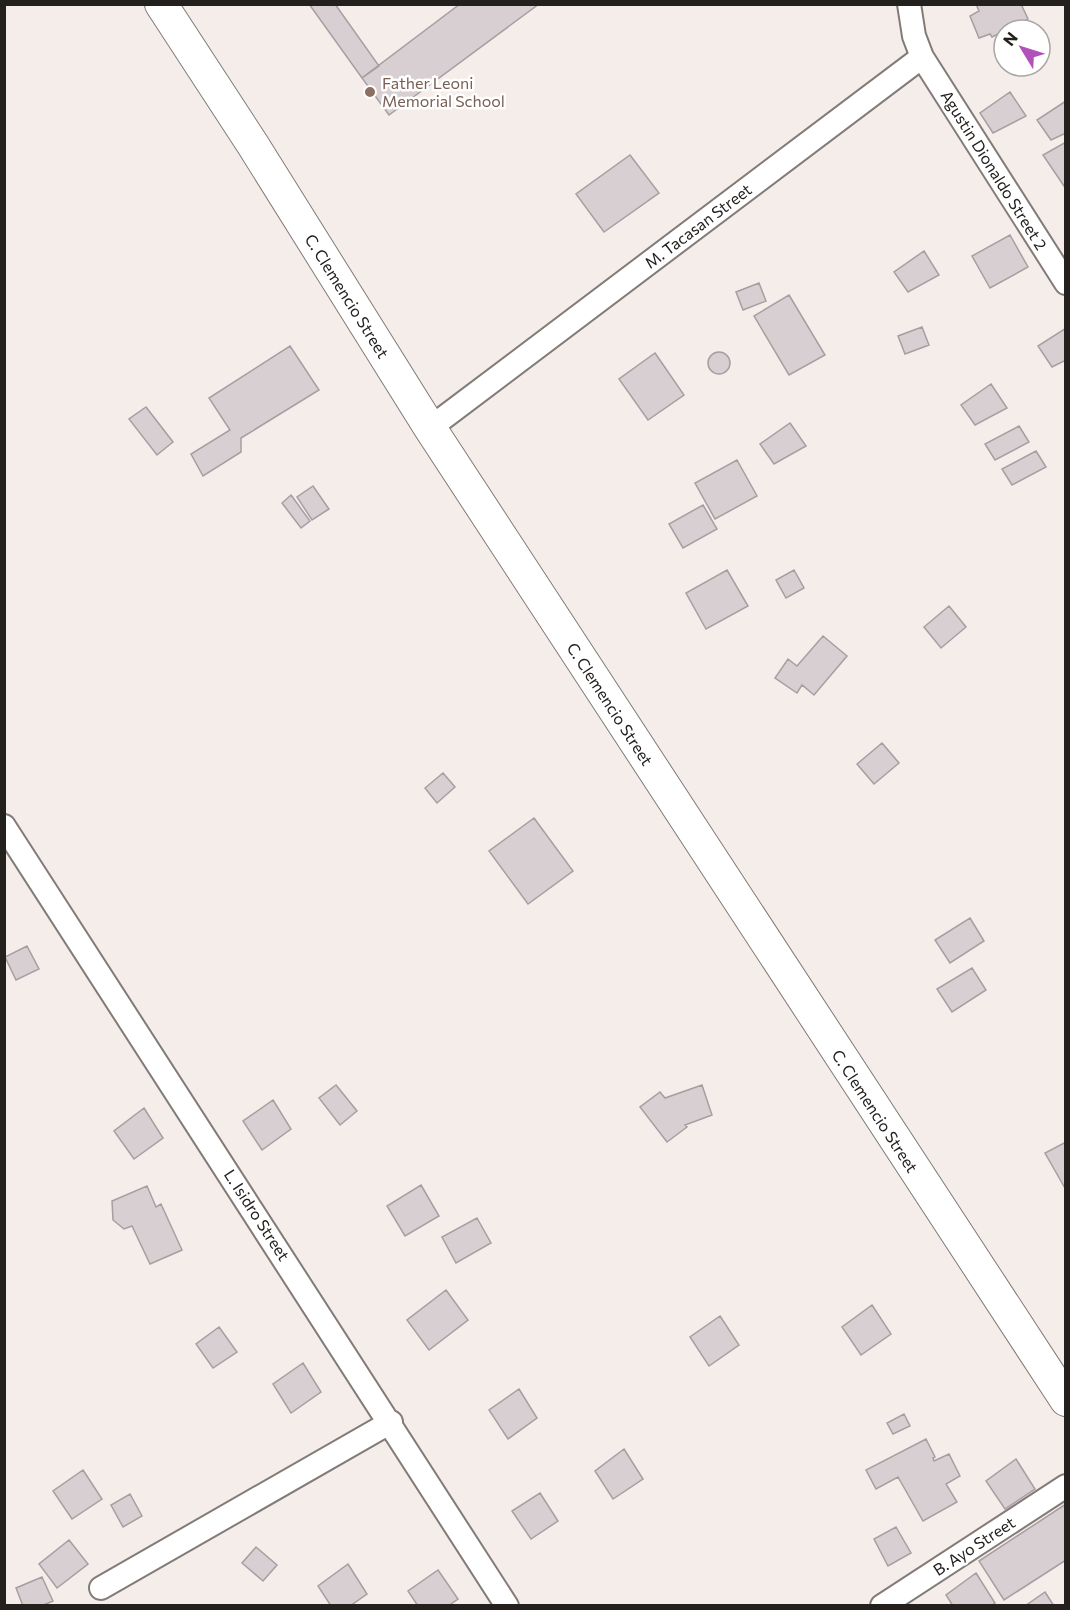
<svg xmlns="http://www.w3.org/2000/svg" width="1070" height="1610" font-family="Commissioner,sans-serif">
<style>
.building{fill:#d8cfd3;stroke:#a79ea2;stroke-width:1.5}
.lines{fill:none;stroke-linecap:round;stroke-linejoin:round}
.street-casing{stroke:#827b77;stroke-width:26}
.secondary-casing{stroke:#827b77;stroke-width:34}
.street{stroke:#fff;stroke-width:22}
.secondary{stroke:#fff;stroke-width:32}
.education-dot{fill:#8d6e63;stroke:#fff;stroke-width:2}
.labels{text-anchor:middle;stroke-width:5;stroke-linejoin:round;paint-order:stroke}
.education-label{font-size:16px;fill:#785e54;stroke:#fff;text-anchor:start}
.street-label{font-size:16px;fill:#23201e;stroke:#fff}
</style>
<rect width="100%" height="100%" fill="#f5ede9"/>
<path class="building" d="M309,4H335L379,66L362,78Z
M460,4H539L389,115L362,78Z
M976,4H1021L1028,19L992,37L990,34L979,38L970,16L979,11Z
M1010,92L1026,116L993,133L980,113Z
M1066,101V133L1051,140L1037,120Z
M1066,142V189L1043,155Z
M630,155L659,193L604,232L576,194Z
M1010,235L1028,267L990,288L972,256Z
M924,251L939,275L908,292L894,272Z
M759,283L766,301L743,310L736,292Z
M789,295L825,355L789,375L754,316Z
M922,327L929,345L905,354L898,336Z
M1066,328V360L1052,367L1038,346Z
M290,346L319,390L241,438V452L203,476L191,454L230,430L209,398Z
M708 363a11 11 0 1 1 22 0a11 11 0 1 1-22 0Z
M655,353L684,395L648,420L619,379Z
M991,384L1007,408L975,425L961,405Z
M146,407L173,442L157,455L129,419Z
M790,423L806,446L774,464L760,444Z
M1019,426L1029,442L995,460L985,444Z
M1036,451L1046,467L1012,485L1002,469Z
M737,460L757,496L715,519L695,483Z
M313,486L329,509L312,520L297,497Z
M291,495L310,521L301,528L282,503Z
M703,505L717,529L683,548L669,524Z
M727,570L748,606L706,629L686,593Z
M794,570L804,588L786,598L776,580Z
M949,606L966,627L941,648L924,627Z
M823,636L847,656L814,695L802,685L797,693L775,678L788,659L797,666Z
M882,743L899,763L874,784L857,764Z
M443,773L455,787L437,803L425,788Z
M534,818L573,871L528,904L489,851Z
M970,918L984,941L950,963L935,940Z
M27,946L39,969L16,980L5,957Z
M972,968L986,990L952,1012L937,989Z
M336,1085L357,1111L340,1125L319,1098Z
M702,1085L712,1115L685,1125L687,1127L667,1142L640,1107L660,1092L665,1098Z
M273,1100L291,1129L262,1150L243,1121Z
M144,1108L163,1138L134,1159L114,1131Z
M1066,1142V1190L1045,1153Z
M421,1185L439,1216L405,1236L387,1206Z
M147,1186L156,1207L161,1204L182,1250L150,1264L132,1226L124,1229L113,1220L112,1201Z
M477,1218L491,1243L456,1263L442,1237Z
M446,1290L468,1320L429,1350L407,1320Z
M872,1305L891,1334L861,1355L842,1327Z
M720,1316L739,1345L709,1366L690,1337Z
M219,1327L237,1352L213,1368L196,1344Z
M303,1363L321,1392L291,1413L273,1384Z
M519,1389L537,1418L508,1439L489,1410Z
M904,1414L910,1426L893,1434L887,1423Z
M926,1439L935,1457L933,1458L934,1461L949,1454L960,1476L946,1484L957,1502L923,1521L898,1477L876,1489L866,1470Z
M624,1449L643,1479L613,1499L595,1471Z
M1016,1459L1035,1489L1005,1509L986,1481Z
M83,1470L102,1499L72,1519L53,1491Z
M540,1493L558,1521L531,1539L512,1511Z
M130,1494L142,1516L123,1527L111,1505Z
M1066,1504V1560L1004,1600L979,1561Z
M896,1527L911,1553L888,1566L874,1539Z
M69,1540L88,1564L57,1588L39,1564Z
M256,1547L277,1565L263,1581L242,1563Z
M348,1564L367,1594L350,1606H331L318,1586Z
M438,1570L458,1599L448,1606H418L408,1591Z
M976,1573L995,1603L991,1606H953L946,1595Z
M42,1577L53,1601L41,1606H23L16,1588Z
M1045,1592L1054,1606H1025Z"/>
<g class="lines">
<defs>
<path id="street" d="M909,4L914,36L922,57L1066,283
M430,428L922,57
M4,826L507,1606
M101,1588L391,1422
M882,1606L1066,1486"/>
<path id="secondary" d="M161,4L253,145L430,428L1066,1400"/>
</defs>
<use href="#street" class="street-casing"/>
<use href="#secondary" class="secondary-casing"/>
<use href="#street" class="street"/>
<use href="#secondary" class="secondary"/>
</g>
<circle class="education-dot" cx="370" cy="92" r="6"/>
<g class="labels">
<g class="education-label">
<text x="382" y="89">Father Leoni<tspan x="382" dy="18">Memorial School</tspan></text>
</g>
<g class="street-label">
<text transform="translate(994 170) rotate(58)" y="6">Agustin Dionaldo Street 2</text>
<text transform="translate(698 226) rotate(-37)" y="6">M. Tacasan Street</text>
<text transform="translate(347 296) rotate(58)" y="6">C. Clemencio Street</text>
<text transform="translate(610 704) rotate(57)" y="6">C. Clemencio Street</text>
<text transform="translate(875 1111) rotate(57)" y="6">C. Clemencio Street</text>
<text transform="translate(257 1215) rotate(57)" y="6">L. Isidro Street</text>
<text transform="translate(974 1546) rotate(-33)" y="6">B. Ayo Street</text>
</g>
</g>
<rect width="1070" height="1610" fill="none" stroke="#23201e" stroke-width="12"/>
<g transform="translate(1022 48) rotate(308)"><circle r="28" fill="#ffffff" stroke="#a7a6a5" stroke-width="1.5"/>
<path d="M0-4.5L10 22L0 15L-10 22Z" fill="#b151ba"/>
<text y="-9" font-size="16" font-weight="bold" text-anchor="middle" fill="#23201e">N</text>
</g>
</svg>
